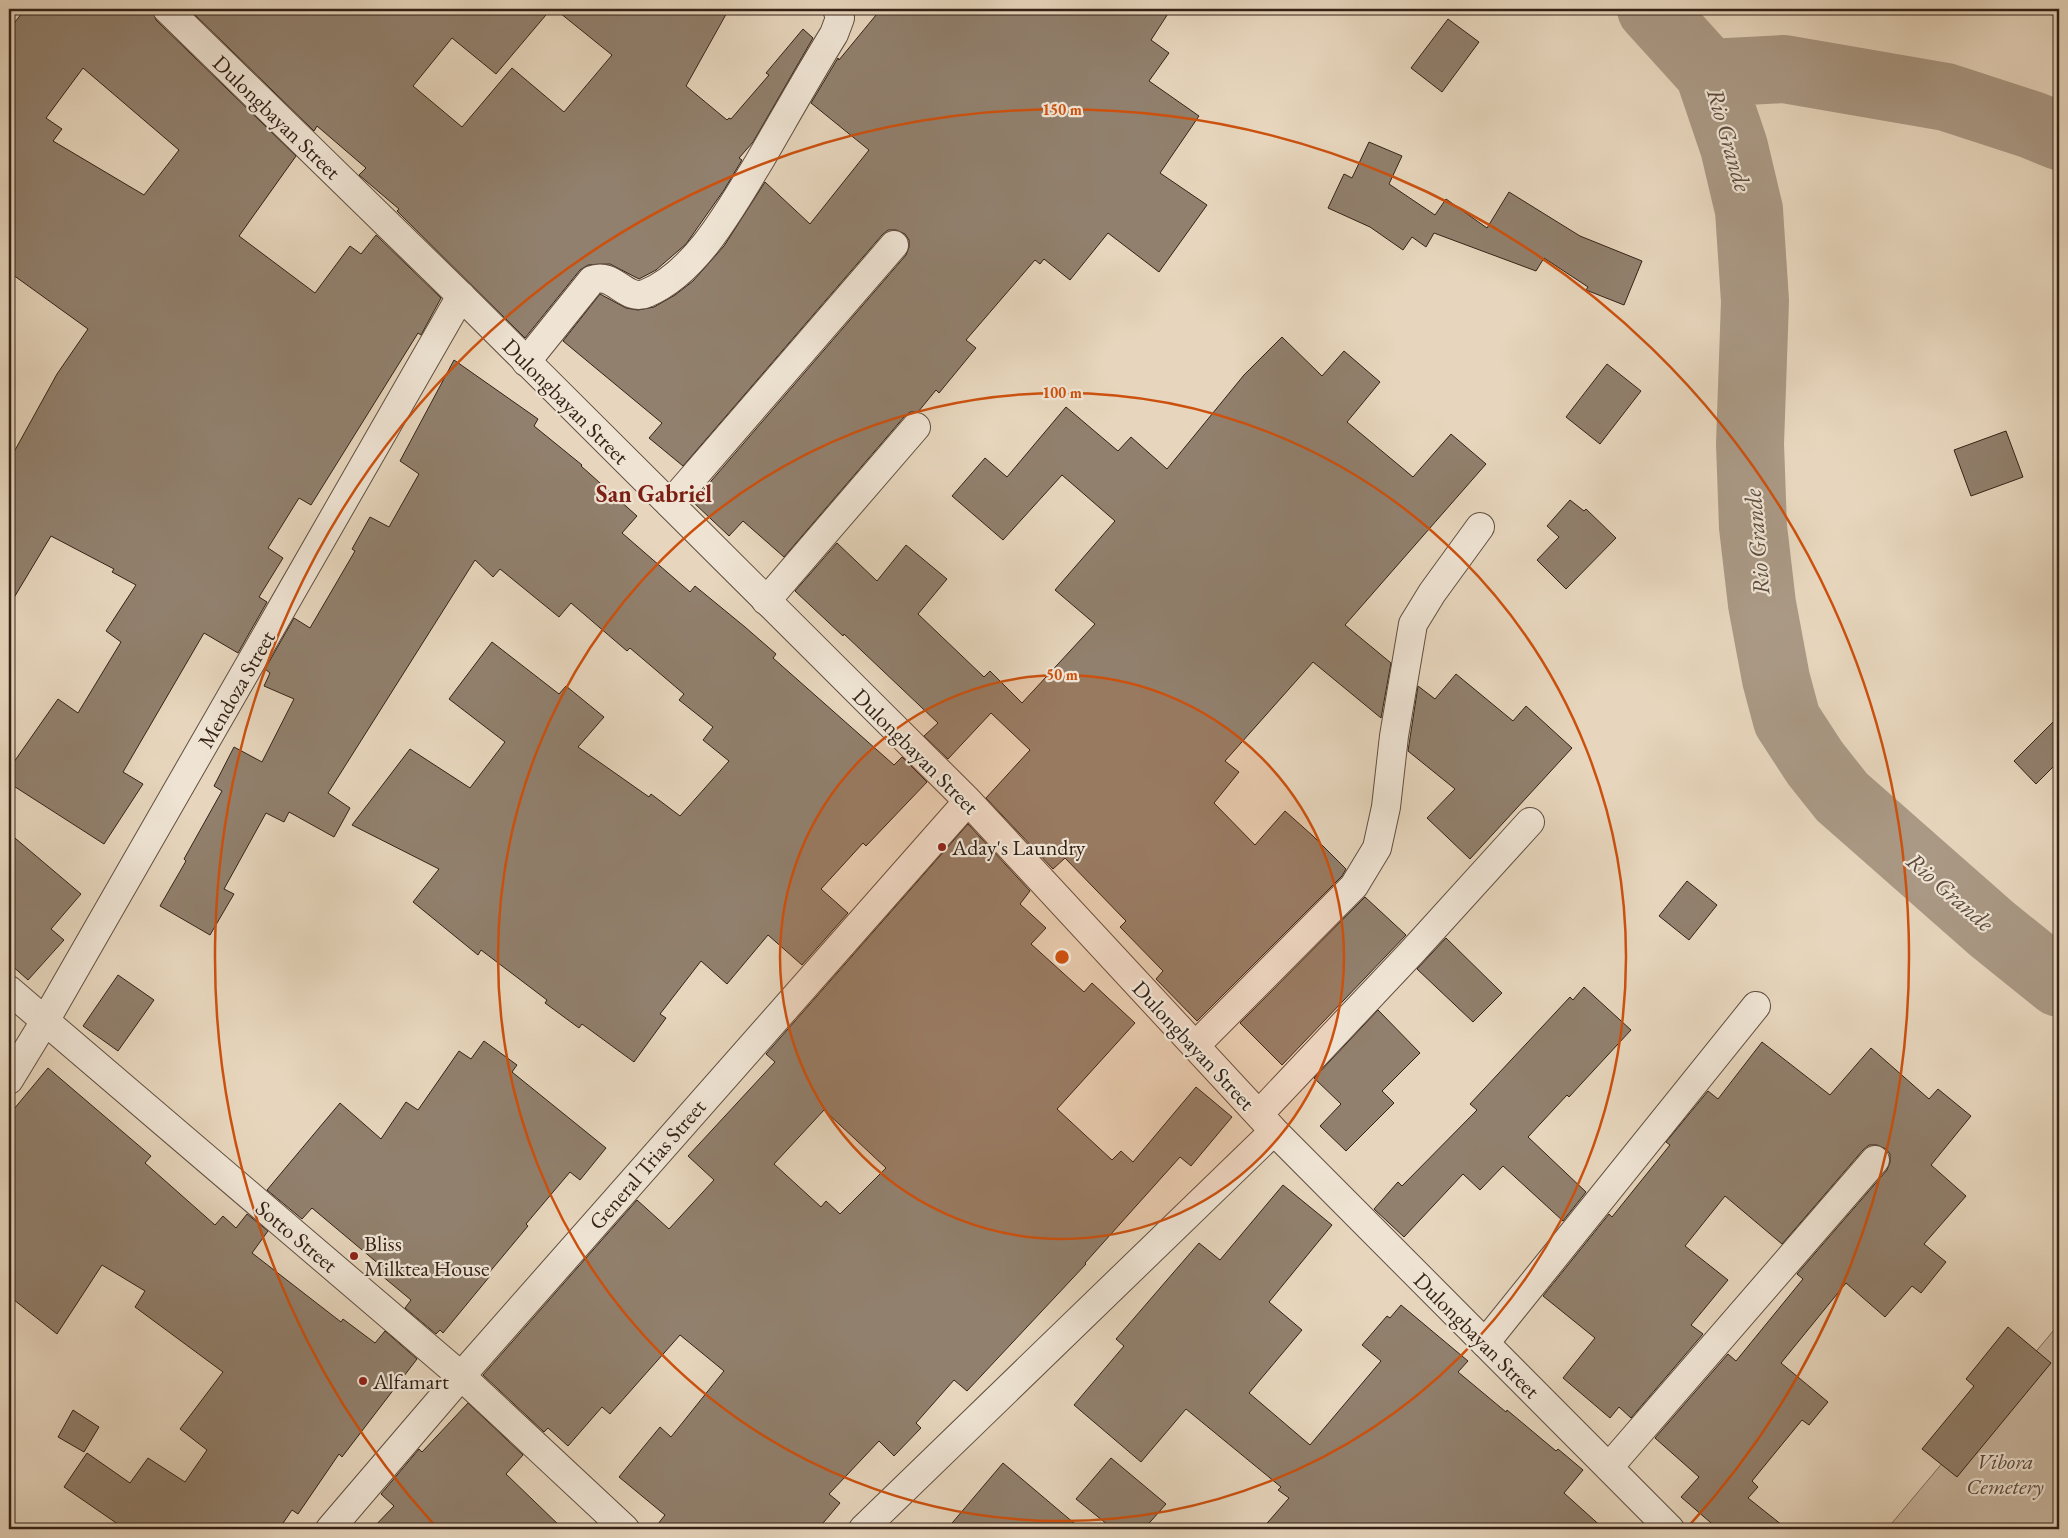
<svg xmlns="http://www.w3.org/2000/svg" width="2068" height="1538" font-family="'EB Garamond',serif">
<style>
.green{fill:#c9b7a1;stroke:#7e6c5c}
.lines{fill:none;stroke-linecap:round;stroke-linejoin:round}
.river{stroke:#aa9985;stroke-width:68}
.building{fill:#91806d;stroke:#342217;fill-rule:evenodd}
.minor-casing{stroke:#614f40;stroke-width:30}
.tertiary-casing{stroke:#614f40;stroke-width:30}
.minor{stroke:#efe4d4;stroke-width:28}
.tertiary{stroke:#efe4d4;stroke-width:28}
.ring{fill:none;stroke:#cd510e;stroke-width:2.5}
.poi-dot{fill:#8f2418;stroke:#efe4d4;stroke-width:2}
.labels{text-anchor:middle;stroke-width:4.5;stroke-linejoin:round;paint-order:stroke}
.street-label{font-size:22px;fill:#342217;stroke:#efe4d4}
.poi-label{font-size:22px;fill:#342217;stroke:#efe4d4;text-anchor:start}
.park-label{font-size:22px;font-style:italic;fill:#59473a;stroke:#efe4d4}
.water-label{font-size:24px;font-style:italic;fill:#5d4c3e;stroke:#efe4d4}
.neighbourhood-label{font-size:24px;font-weight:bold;fill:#7a1f14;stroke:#efe4d4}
.centre{fill:#cd510e;stroke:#efe4d4;stroke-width:2.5}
.ring-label{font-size:15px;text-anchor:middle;font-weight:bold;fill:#cd510e;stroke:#efe4d4;stroke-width:4.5;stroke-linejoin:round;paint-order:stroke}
</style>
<rect width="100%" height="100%" fill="#e7d6bd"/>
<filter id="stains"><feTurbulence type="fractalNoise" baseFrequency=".004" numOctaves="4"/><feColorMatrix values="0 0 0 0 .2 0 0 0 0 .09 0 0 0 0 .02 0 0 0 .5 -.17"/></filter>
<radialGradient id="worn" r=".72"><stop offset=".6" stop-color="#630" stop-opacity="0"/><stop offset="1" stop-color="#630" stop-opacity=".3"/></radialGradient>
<path class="green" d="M2059,1324V1529H1887Z"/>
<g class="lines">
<path class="river" d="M1651,9L1709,73L1734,147L1749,210L1755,301L1750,444L1753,527L1762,604L1776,679L1787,720L1815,763L1842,797L1992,929L2059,983
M1709,73L1784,69L1946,97L2032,125L2059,136"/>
</g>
<path class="building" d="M25,9H152L156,20L296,156L239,236L315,293L350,246L361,254L376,235L441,298L421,335L418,333L311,505L299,498L268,548L283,558L259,597L267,602L238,653L204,633L123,772L143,784L104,844L9,783V769L58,699L78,713L121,642L106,631L136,585L112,572L114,569L51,536L9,606V461L57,374L88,329L9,272V30ZM83,68L179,150L144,195L53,141L62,129L46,118Z
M189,9H551L496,74L452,38L413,86L462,127L512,68L564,112L612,55L555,9H729L686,86L727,120L729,118L731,119L769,75L766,73L803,29L813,38L753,142L739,158L742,160L724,190L686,244L656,270L639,279L610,264L588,265L580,270L525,338L397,211L399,209L359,175L366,168L317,126L314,131Z
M881,9H1171L1151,40L1169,53L1149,81L1199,116L1160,173L1207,205L1159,272L1108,233L1070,280L1044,259L1040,264L1035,260L966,340L976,348L939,393L936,390L918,412H910L904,417L784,557L743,521L729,536L693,502L906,255L909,247V240L905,234L896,230H888L882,235L683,466L649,438L662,423L563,341L600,294L626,308L638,310L654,307L675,295L693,281L724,246L765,182L810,224L869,150L811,103L838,58L839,60Z
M1448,19L1479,42L1442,92L1411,68Z
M1369,142L1402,156L1389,184L1435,215L1446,199L1487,228L1509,192L1580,236L1642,261L1624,305L1586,290L1588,287L1544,258L1536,271L1434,233L1426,247L1412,237L1403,250L1370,227L1328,208L1344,174L1352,178Z
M1282,337L1322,376L1344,351L1380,382L1347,422L1413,477L1451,434L1486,464L1345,625L1391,663L1381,718L1313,662L1225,761L1239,772L1214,803L1255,845L1285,811L1313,836L1346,869L1342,876L1197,1021L1156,979L1163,971L1120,927L1126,921L1065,858L1053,869L986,798L1030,750L991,713L948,759L924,736L938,723L844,634L843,636L795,591L837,543L877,581L906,545L947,579L918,614L984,677L990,671L1022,703L1095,624L1055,590L1115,521L1062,475L1003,540L952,496L985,458L1007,477L1066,407L1118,451L1131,437L1167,469L1244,375Z
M454,360L538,419L534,426L582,465L581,466L637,516L622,533L690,592L695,586L745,627L776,654L773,658L894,765L902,757L927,782L866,846L863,843L821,889L848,913L802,965L768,935L727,984L701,961L660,1014L666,1018L634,1062L582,1024L579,1028L545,1003L547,1000L481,950L478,955L413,902L439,869L352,825L410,749L470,788L505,742L449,699L492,642L559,694L566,686L604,717L578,747L649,797L651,794L680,816L729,761L703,740L713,727L679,700L684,694L630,648L627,651L571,603L559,617L500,569L493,577L475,560L328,793L350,808L334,837L289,812L284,822L266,813L224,889L234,894L210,935L160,906L186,861L184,859L222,791L214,786L234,747L262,762L294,699L264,686L270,673L265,669L294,618L310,628L355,551L352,549L370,517L389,527L419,474L400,461Z
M1607,364L1641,391L1600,444L1566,417Z
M2006,431L2023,477L1971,496L1954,450Z
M1570,500L1584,511L1586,509L1616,538L1566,589L1537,560L1559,537L1547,526Z
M1456,674L1513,721L1526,706L1572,748L1470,859L1427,818L1455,789L1408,751L1418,686L1435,699Z
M2059,716V761L2036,784L2014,761Z
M968,824L1030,891L1020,904L1046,928L1031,944L1084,992L1092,983L1135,1023L1057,1109L1112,1160L1121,1151L1133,1162L1196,1087L1232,1117L1191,1166L1180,1157L1085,1263L1086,1264L967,1391L954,1380L916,1423L921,1428L894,1456L879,1441L829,1494L840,1503L818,1529H654L665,1515L619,1477L660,1427L671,1437L724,1371L680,1335L610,1414L602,1407L568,1446L548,1428L544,1432L483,1375L637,1200L669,1229L714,1180L688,1156L775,1062L766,1054ZM824,1110L886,1168L840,1214L826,1201L821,1207L774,1164Z
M9,833L81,894L51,929L64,940L28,980L9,963Z
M1687,881L1717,905L1689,940L1659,916Z
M1365,897L1406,935L1282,1065L1240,1023Z
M1446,938L1502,993L1473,1022L1417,969Z
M118,975L154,1000L118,1051L83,1026Z
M1584,987L1631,1030L1569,1097L1567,1095L1528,1137L1586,1192L1563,1221L1503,1166L1480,1190L1463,1174L1404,1237L1374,1209L1398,1182L1402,1186L1477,1110L1470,1104L1570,997L1573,1000Z
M1378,1010L1420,1053L1382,1091L1394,1103L1346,1151L1320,1126L1341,1104L1314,1078Z
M484,1041L517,1065L512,1072L606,1148L580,1180L570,1172L526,1224L528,1226L488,1274L490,1276L443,1333L440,1330L436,1334L405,1308L411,1300L375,1270L380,1265L312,1208L302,1219L267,1190L340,1103L381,1139L406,1102L418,1110L459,1051L471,1059Z
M1762,1042L1830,1095L1871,1048L1929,1099L1938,1089L1971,1116L1931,1165L1966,1196L1924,1244L1946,1262L1921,1293L1912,1286L1885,1317L1846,1283L1781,1363L1828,1402L1809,1425L1802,1420L1752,1481L1758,1487L1748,1498L1787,1529H1718L1681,1497L1699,1477L1655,1438L1728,1354L1736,1361L1803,1279L1797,1274L1887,1170L1890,1162V1154L1886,1149L1877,1145H1869L1863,1150L1782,1244L1725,1196L1685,1246L1728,1280L1691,1325L1703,1334L1631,1418L1619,1407L1610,1418L1563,1378L1595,1338L1543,1296L1609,1214L1612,1217L1670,1145L1666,1142L1708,1091L1718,1099Z
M48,1068L151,1156L145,1163L215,1225L223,1216L236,1228L247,1214L268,1231L252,1253L341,1322L343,1319L375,1343L385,1331L417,1359L342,1457L339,1454L298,1514L292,1510L279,1529H125L64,1487L87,1453L130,1483L148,1458L185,1482L207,1450L180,1429L223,1372L135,1307L145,1291L102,1265L57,1334L9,1296V1115Z
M1283,1185L1332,1225L1269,1302L1302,1330L1249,1393L1310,1445L1381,1361L1362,1345L1387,1316L1390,1318L1401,1305L1468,1361L1458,1372L1506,1412L1507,1410L1556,1451L1558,1449L1583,1470L1564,1493L1604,1529H1262L1289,1498L1278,1490L1281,1487L1186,1409L1141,1462L1074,1405L1124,1346L1116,1339L1199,1243L1220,1260Z
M2008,1327L2051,1363L1957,1477L1922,1449L1974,1386L1966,1379Z
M468,1403L523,1455L506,1474L563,1529H372L394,1506L381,1494L419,1449L422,1452Z
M73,1410L99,1427L84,1452L58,1437Z
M1111,1458L1166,1504L1144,1529H1113L1076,1499Z
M1003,1463L1081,1529H947Z"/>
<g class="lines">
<defs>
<path id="minor" d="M526,362L592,280C614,271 626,303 647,293C697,272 732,206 759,162C784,119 808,76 834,34L840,18L837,9
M670,504L894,245
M766,601L916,427
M9,990L461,1376L625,1529
M1195,1046L1354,886L1377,848L1386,807L1394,736L1413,624L1432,593L1480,527
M9,1080L45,1021L461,296
M1259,1114L1412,952L1530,822
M1485,1343L1756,1006
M1609,1467L1875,1160"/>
<path id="tertiary" d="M167,9L461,296L968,801L1274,1131L1670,1529
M330,1529L461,1376L968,801
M863,1529L1274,1131"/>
</defs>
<use href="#minor" class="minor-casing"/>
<use href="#tertiary" class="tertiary-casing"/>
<use href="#minor" class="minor"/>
<use href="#tertiary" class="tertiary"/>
</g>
<circle cx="1062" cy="957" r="282" fill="#cd510e" fill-opacity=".12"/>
<g class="ring">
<circle cx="1062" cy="957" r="282"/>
<circle cx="1062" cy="957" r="564"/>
<path d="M438 1529A847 847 0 1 1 1686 1529"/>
</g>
<g class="poi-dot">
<circle cx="942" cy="847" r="5"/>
<circle cx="354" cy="1256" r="5"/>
<circle cx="363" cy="1381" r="5"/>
</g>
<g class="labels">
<g class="street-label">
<text transform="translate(277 117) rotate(44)" y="8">Dulongbayan Street</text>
<text transform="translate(566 401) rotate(45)" y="8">Dulongbayan Street</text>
<text transform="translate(236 689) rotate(-60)" y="8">Mendoza Street</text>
<text transform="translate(916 751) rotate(45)" y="8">Dulongbayan Street</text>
<text transform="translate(1194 1045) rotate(47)" y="8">Dulongbayan Street</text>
<text transform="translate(647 1164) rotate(-49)" y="8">General Trias Street</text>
<text transform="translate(297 1236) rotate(40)" y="8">Sotto Street</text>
<text transform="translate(1477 1335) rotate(45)" y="8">Dulongbayan Street</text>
</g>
<g class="poi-label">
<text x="952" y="855">Aday's Laundry</text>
<text x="364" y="1251">Bliss<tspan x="364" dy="25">Milktea House</tspan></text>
<text x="373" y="1389">Alfamart</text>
</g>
<g class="park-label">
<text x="2005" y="1469">Vibora<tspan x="2005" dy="25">Cemetery</tspan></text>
</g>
<g class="water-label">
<text transform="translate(1729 140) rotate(74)" y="8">Rio Grande</text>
<text transform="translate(1757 542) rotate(-95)" y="8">Rio Grande</text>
<text transform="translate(1950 892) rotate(41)" y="8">Rio Grande</text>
</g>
<g class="neighbourhood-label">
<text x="654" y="502">San Gabriel</text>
</g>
</g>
<circle cx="1062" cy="957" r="8" class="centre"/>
<g class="ring-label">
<text x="1062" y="115">150 m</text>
<text x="1062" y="398">100 m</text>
<text x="1062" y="680">50 m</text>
</g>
<rect width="2068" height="1538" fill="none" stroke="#e7d6bd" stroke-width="30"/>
<rect x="10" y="10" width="2048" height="1518" fill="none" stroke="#342217" stroke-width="2.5"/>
<rect x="15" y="15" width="2038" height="1508" fill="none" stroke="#342217"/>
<rect width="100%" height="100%" filter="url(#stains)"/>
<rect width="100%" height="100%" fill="url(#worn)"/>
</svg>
